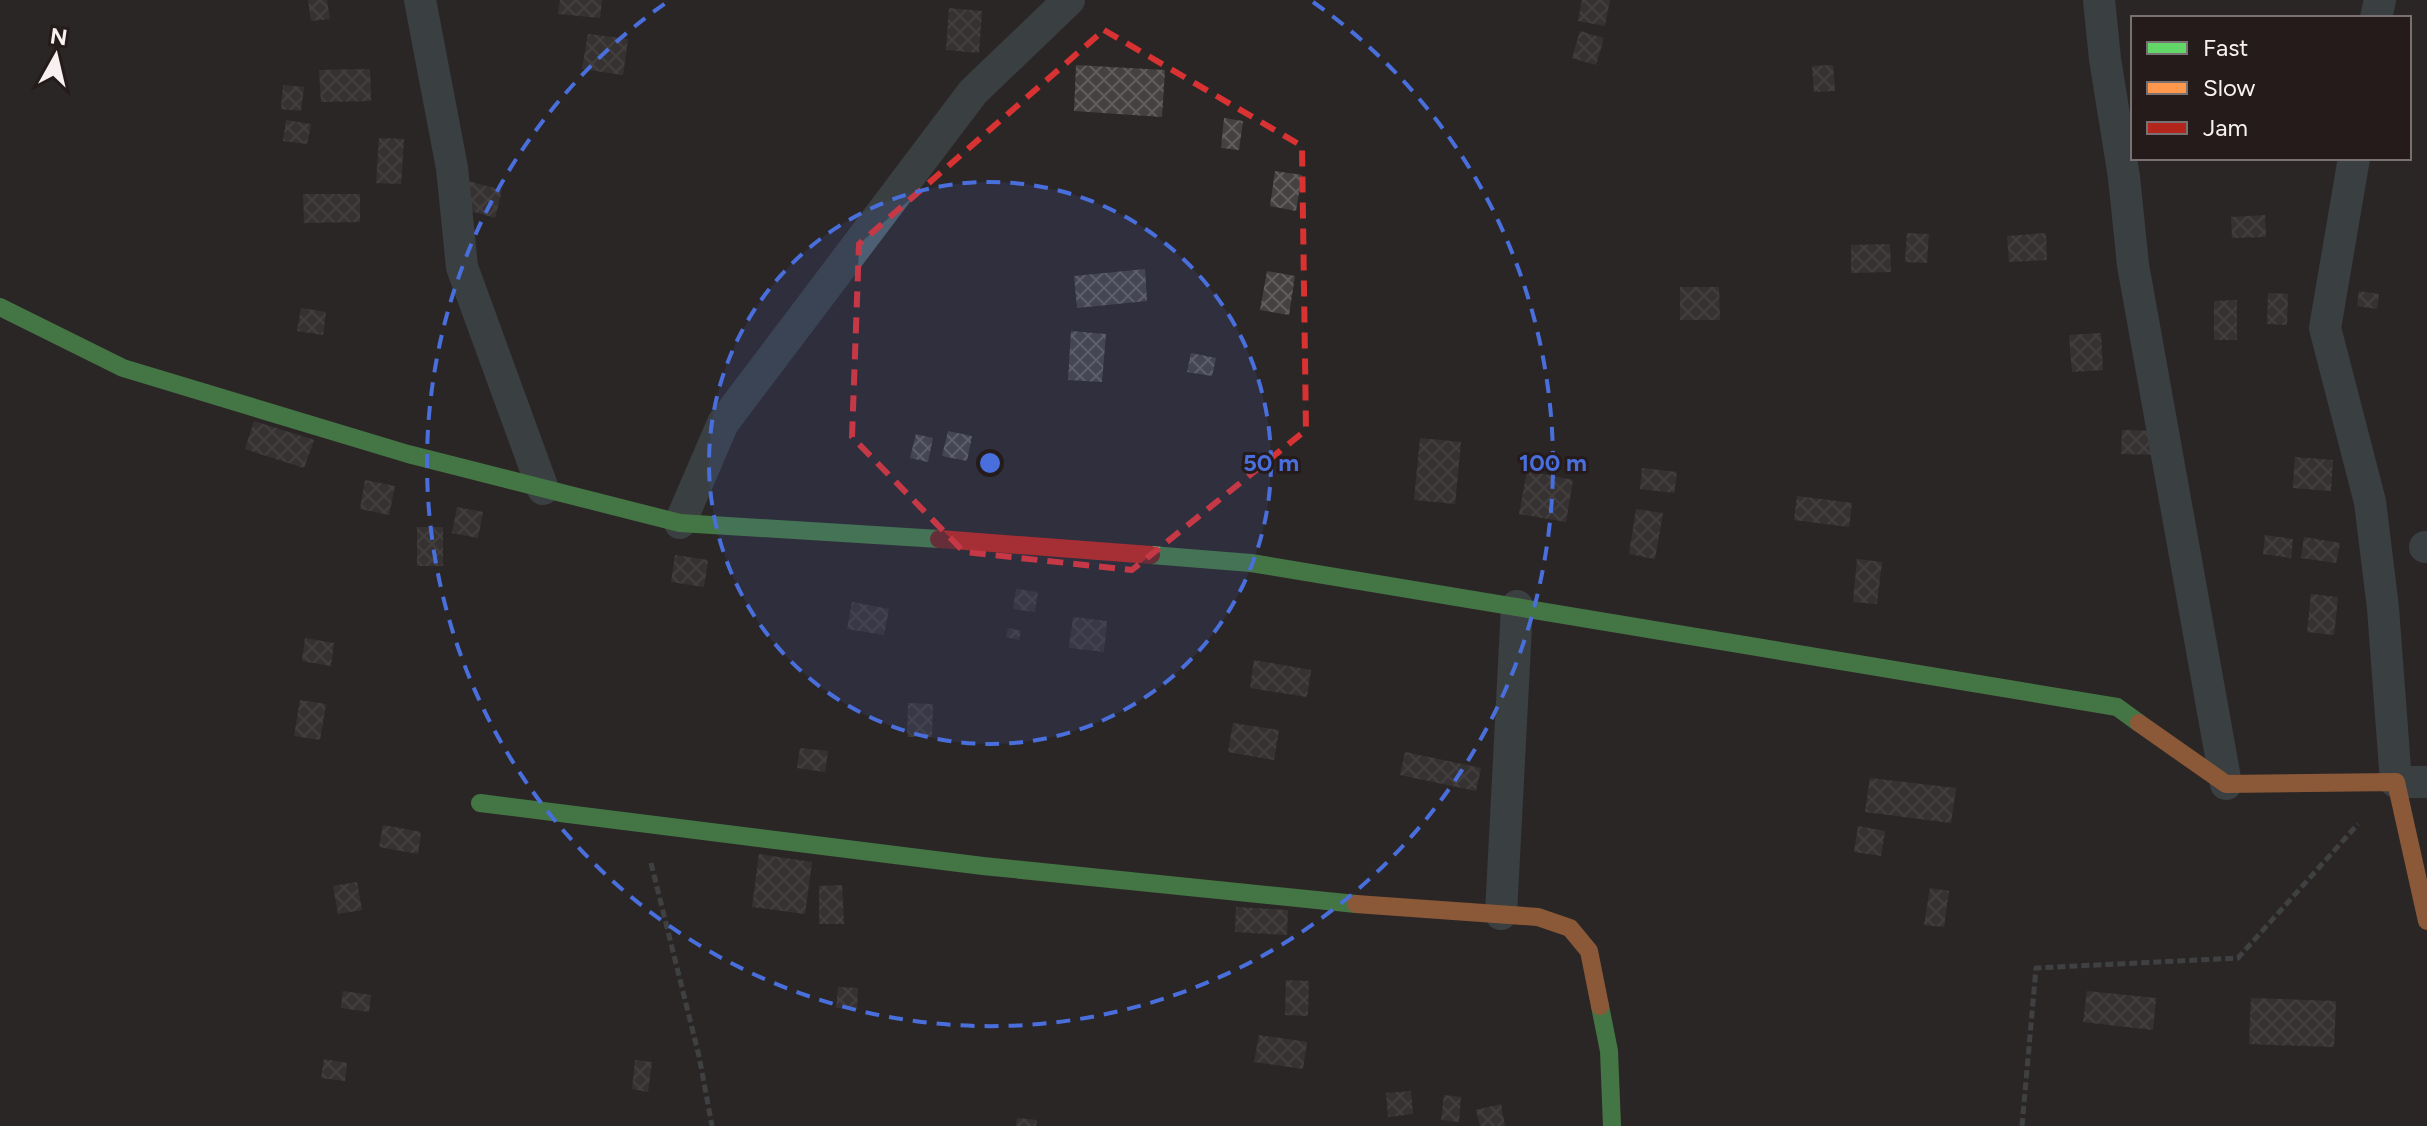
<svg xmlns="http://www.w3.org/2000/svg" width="2427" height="1126" font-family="Figtree,sans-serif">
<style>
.building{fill:url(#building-cross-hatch)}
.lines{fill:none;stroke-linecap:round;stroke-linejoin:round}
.path{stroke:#555f62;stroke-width:5;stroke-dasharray:8 4;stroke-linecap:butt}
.street{stroke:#4d5e65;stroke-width:32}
.fast{stroke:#63d668;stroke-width:18}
.slow{stroke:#ff974d;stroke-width:18}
.jam{stroke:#b3261e;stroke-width:18}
.marked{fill:none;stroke:#d83232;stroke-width:6;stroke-dasharray:16 10;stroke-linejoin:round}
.ring{fill:none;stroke:#496fdd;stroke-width:4;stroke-dasharray:14 10}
.centre{fill:#496fdd;stroke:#251b1b;stroke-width:4}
.ring-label{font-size:24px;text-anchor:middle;font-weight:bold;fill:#496fdd;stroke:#251b1b;stroke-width:6;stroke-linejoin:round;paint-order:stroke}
</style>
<defs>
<pattern id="building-cross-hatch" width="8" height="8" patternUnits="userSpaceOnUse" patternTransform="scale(2)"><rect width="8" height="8" fill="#454141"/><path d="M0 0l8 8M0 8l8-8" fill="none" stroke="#615d5d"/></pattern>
</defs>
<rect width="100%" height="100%" fill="#2c2727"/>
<path class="building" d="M308,0H327L330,19L311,21Z
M560,0H602L600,18L558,14Z
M1582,0H1610L1605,26L1578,21Z
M949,8L982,11L979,53L946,50Z
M1580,31L1604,38L1596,65L1572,58Z
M588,34L628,39L623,75L582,69Z
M1076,65L1165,70L1162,117L1074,111Z
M1833,65L1835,91L1814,92L1812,66Z
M370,69L371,101L321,102L319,70Z
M283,85L304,87L301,111L281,109Z
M1224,118L1243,121L1239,150L1221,148Z
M286,120L311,124L307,144L283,141Z
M379,138L404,139L401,184L376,183Z
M1275,171L1302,175L1296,211L1270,206Z
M468,181L502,190L495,218L461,208Z
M303,194H360V222L304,223Z
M2265,215L2266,237L2232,238L2231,217Z
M1907,233L1929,234L1927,263L1905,262Z
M2046,233L2047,260L2009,262L2007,236Z
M1890,244L1891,272L1851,273V245Z
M1145,269L1147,301L1077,308L1074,276Z
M1267,271L1295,276L1289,315L1260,310Z
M1680,287H1719L1720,320H1680Z
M2359,291L2379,294L2377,309L2357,306Z
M2268,293L2288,294L2287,325L2267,324Z
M2237,300V340H2214V301Z
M301,308L326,312L323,335L297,331Z
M1071,331L1106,334L1102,382L1068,380Z
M2101,333L2103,370L2072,372L2069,335Z
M1191,353L1216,358L1212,376L1187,372Z
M254,421L314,440L304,468L245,449Z
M2122,430L2156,431L2155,455L2121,454Z
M948,431L972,436L967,461L942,456Z
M916,434L933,438L928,462L910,458Z
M1420,438L1461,442L1455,504L1414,500Z
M2295,457L2333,460L2331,491L2293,488Z
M1642,468L1677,472L1674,493L1640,489Z
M1527,471L1573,480L1566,522L1519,514Z
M365,480L395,486L389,515L360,509Z
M1797,496L1852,503L1849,527L1794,520Z
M457,507L483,512L478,538L452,533Z
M1636,509L1663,513L1655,559L1629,554Z
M417,527H443V566H417Z
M2265,535L2293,539L2291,558L2263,554Z
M2304,537L2340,543L2336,563L2301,558Z
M675,555L708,560L704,587L671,582Z
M1857,559L1882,562L1877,604L1853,602Z
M1016,589L1038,592L1035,612L1013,609Z
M2311,594L2338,597L2334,635L2307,632Z
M852,602L889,609L884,635L847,629Z
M1073,617L1107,621L1104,652L1069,648Z
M1008,628L1021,631L1019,640L1006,637Z
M305,638L334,643L331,666L302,661Z
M1254,660L1311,670L1307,697L1250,688Z
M300,700L326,704L320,740L294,736Z
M908,703L933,704L932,737H907Z
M1233,723L1279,730L1274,760L1228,752Z
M800,748L828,751L825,772L797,768Z
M1405,752L1481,768L1476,791L1400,775Z
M1870,778L1956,788L1951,823L1865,812Z
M383,825L421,832L418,854L379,847Z
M1858,826L1885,831L1881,856L1854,852Z
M759,854L812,862L805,914L752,907Z
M357,882L362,910L338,914L333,886Z
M842,885L844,924H819V886Z
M1930,888L1949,891L1944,927L1924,925Z
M1236,907L1288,910L1287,935L1235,932Z
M1286,980L1309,981L1308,1016L1285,1015Z
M838,987L858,988L857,1009L836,1008Z
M343,991L371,995L369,1012L341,1008Z
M2087,991L2156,998L2153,1030L2083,1022Z
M2251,998L2336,1001L2334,1047L2249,1044Z
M1259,1035L1307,1042L1303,1069L1254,1062Z
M324,1059L347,1063L345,1081L321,1078Z
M635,1060L652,1062L648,1092L632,1089Z
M1411,1091L1413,1114L1388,1117L1386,1093Z
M1444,1095L1461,1097L1459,1122L1441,1120Z
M1501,1104L1505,1126H1480L1476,1110Z
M1017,1118L1037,1120L1036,1126H1016Z"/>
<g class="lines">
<path class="path" d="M651,863L699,1056L712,1126
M2022,1126L2036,968L2238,958L2358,824"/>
<path class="street" d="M420,0L452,168L462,267L543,489
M2099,0L2105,59L2124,177L2133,265L2226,784
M2376,18L2380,0
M2354,158L2325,328L2370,502L2383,608L2396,782H2427
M680,523L723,423L973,92L1069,0
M2425,547H2427
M1501,914L1517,606"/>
<path class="fast" d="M0,307L123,368L408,454L680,523L939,539
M1151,555L1251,563L2117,707L2139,723
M480,803L983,866L1356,904
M1600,1006L1609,1051L1612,1126"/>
<path class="slow" d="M2139,723L2226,784L2396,782L2427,921
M1356,904L1538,917L1570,928L1589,951L1600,1006"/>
<path class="jam" d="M939,539L1151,555"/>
</g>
<path d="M0 0H2427V1126H0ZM1104,30L1302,146L1306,430L1132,570L964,552L852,437L859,244Z" fill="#2c2727" fill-opacity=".55" fill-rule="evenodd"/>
<path class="marked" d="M1104,30L1302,146L1306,430L1132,570L964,552L852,437L859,244Z"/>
<circle cx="990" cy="463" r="281" fill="#496fdd" fill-opacity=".12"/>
<g class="ring">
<circle cx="990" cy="463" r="281"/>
<path d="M1313 2A563 563 0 1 1 667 2"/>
</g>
<circle cx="990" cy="463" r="12" class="centre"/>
<g class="ring-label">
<text x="1271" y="471">50 m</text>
<text x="1553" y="471">100 m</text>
</g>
<rect x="2131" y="16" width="280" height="144" fill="#251b1b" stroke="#797171" stroke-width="2"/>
<rect x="2147" y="42" width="40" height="12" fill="#63d668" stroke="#797171" stroke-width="2"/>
<text x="2203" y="56" font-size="24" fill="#f8f1f1">Fast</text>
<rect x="2147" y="82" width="40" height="12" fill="#ff974d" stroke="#797171" stroke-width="2"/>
<text x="2203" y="96" font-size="24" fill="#f8f1f1">Slow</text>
<rect x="2147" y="122" width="40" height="12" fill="#b3261e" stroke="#797171" stroke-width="2"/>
<text x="2203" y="136" font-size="24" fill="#f8f1f1">Jam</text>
<g transform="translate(56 56) rotate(8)" stroke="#251b1b" stroke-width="6" paint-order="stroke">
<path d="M0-6L14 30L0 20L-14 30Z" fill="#f8f1f1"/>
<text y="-12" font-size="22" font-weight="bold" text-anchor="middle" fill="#f8f1f1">N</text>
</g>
</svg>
